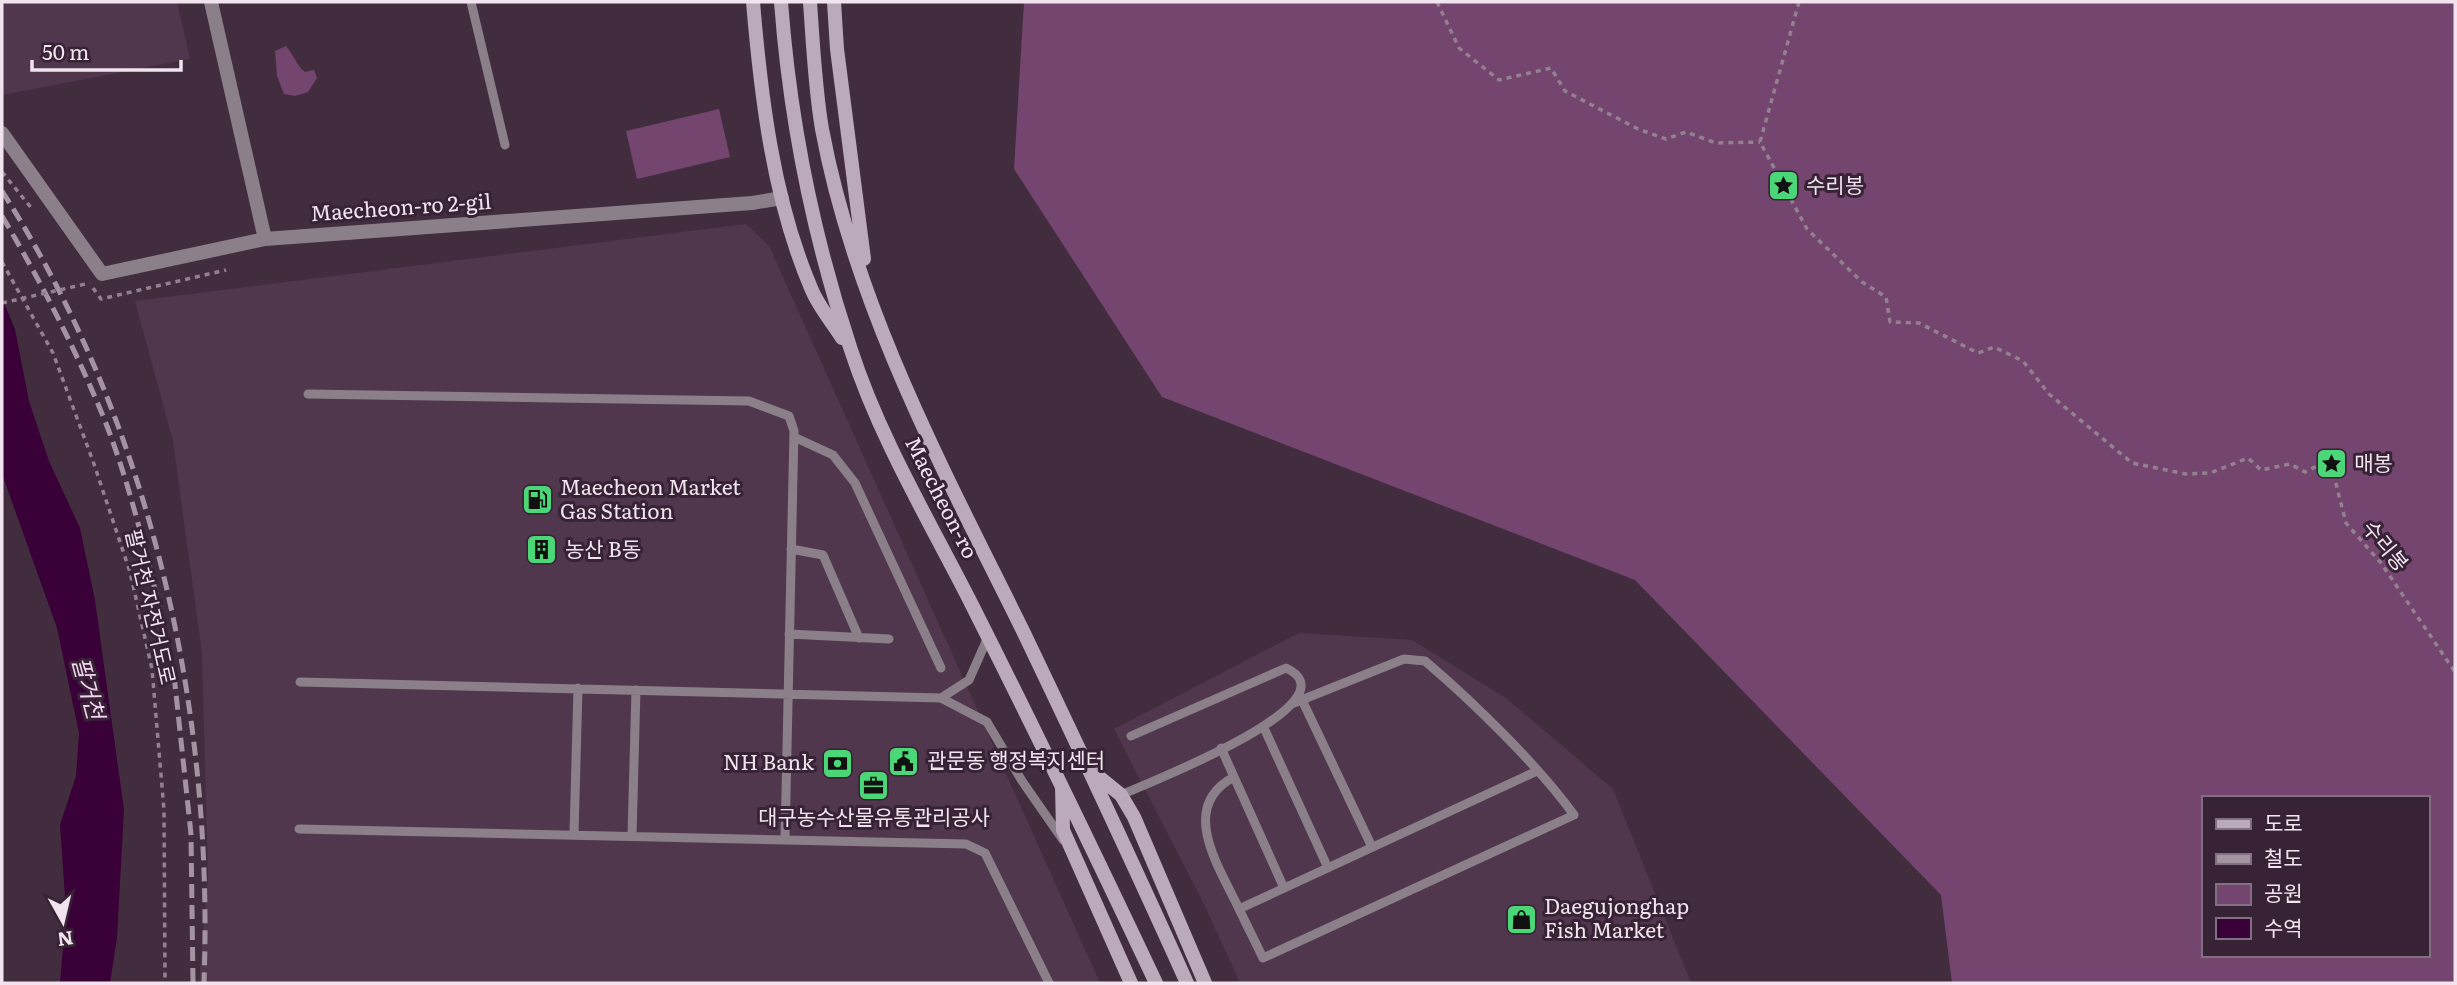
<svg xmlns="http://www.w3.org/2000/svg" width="2457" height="985" font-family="Literata,'Noto Sans KR',serif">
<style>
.built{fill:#50374d}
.green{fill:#73456f;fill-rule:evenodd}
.water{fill:#3a0038}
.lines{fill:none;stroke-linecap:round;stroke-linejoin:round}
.path{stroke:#938190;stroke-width:3.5;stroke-dasharray:5 5;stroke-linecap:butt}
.lane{stroke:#8b8089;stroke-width:9}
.street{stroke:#8b8089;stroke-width:14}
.secondary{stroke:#bbaab9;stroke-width:14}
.rail{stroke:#a494a2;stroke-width:5;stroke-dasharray:14 7;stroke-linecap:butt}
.path-bridge{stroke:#938190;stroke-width:3.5;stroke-dasharray:5 5;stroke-linecap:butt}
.labels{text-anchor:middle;stroke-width:6;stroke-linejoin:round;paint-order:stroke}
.poi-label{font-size:21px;fill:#f1e4ef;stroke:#372335;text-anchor:start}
.street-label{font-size:21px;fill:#f1e4ef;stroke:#372335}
.water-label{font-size:23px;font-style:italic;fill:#f7d3f2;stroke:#372335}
</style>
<rect width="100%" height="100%" fill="#422d3f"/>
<path class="built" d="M2,2H177L190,59L2,95Z
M746,224L769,246L1100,983H199L208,876L202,653L173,441L135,301Z
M1299,633L1412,640L1506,698L1613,789L1691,983H1240L1204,904L1114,729Z"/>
<path class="green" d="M1024,2H2455V983H1952L1941,895L1635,580L1162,397L1014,169ZM2203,798H2427V955H2203Z
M286,46C294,55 296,65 305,72L314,70L317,78L308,92L295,96L284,94L277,76L275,51Z
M719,109L730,157L637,179L626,131Z"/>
<path class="water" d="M2,298L15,329L29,401L49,461L80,528L95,600L124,810L117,938L110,983H60L66,911L60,825L76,776L79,733L57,628L2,474Z"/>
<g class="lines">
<path class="path" d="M1437,2L1459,48L1499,80L1551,68L1565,91L1638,129L1666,139L1686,132L1716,143L1760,142
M1799,2L1760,142L1807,229L1862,282L1886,297L1890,322L1919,323L1978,353L1994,347L2023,361L2049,394L2132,463L2186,474L2210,473L2248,458L2261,470L2290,464L2305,472L2317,466L2331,464L2346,523L2381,563L2455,672
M2,172L33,210
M2,262L53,353L94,464L130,572L152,669L164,810L165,983
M93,288L101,299L226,270"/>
<path class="lane" d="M471,2L505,145
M308,394L749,401L789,416L794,431L785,839
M794,437L833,455L855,483L941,668
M791,549L823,555L859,638
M789,634L889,639
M300,682L941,698L987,722L1022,781L1063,840
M941,698L969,680L988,637
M1302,700L1372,847
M1294,703L1404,659L1425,661C1472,701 1538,765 1574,815L1263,958L1239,909L1537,771
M1264,728L1328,868
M1221,748L1284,888
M1234,777C1177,807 1220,868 1239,909
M1121,795C1145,784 1359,702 1286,668L1131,736
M299,829L966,844L985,853L1049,983
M574,834L578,688
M632,836L636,690"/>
<path class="street" d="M211,2L265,239L752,203L782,198
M2,133L102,274L265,239"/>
<path class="secondary" d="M753,2C761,97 773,199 811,288C818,306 832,322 842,338
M781,2C790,122 813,236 851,350C880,439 930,522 972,605C1035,730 1096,856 1156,983
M810,2C813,44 815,88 822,129C855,307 944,471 1023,631C1079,748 1134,865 1187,983
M834,2L837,49L864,259
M1094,773L1121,795L1134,817L1205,983
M1062,787L1063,830L1131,983"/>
<path class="rail" d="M2,191C151,424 214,709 204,983
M2,216C40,280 74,346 103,416C128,478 144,545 160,610
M174,675L191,834L193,983"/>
<path class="path-bridge" d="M2,303L90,283"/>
</g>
<defs>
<symbol id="sight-square" viewBox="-11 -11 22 22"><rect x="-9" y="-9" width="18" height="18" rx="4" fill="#4bd677" stroke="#372335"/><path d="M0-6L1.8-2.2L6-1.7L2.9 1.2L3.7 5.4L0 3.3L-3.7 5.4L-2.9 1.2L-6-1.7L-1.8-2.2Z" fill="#111"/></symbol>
<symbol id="fuel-square" viewBox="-11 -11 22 22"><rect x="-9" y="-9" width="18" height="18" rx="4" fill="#4bd677" stroke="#372335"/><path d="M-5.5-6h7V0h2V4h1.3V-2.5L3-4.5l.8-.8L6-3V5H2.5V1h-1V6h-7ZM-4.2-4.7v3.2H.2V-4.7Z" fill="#111"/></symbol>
<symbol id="building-square" viewBox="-11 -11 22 22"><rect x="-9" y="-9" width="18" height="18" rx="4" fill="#4bd677" stroke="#372335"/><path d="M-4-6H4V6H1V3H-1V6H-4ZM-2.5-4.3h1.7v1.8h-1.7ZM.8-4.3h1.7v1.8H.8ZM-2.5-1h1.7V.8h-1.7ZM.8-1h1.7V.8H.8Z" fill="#111"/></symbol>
<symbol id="civic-square" viewBox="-11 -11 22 22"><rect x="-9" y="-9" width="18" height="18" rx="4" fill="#4bd677" stroke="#372335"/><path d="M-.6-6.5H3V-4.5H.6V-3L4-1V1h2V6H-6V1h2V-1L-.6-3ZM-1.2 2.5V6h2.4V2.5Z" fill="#111"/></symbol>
<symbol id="bank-square" viewBox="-11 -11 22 22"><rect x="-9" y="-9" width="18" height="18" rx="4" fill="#4bd677" stroke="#372335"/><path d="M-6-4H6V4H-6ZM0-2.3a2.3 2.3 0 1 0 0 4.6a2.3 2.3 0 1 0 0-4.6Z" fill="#111"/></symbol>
<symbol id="office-square" viewBox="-11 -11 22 22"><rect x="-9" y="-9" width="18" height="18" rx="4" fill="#4bd677" stroke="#372335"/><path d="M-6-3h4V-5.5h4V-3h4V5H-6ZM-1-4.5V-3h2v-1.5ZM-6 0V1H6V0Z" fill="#111"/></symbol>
<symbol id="shop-square" viewBox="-11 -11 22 22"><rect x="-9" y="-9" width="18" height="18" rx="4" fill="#4bd677" stroke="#372335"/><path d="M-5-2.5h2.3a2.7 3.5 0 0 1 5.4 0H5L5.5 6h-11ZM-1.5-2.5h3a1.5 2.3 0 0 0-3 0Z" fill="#111"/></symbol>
</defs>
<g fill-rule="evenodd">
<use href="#sight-square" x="1766" y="168" width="35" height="35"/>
<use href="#sight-square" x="2314" y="446" width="35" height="35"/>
<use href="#fuel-square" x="520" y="482" width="35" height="35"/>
<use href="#building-square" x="524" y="532" width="35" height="35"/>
<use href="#civic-square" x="886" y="744" width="35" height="35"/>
<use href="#bank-square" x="820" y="746" width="35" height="35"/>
<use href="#office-square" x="856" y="768" width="35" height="35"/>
<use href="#shop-square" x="1504" y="902" width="35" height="35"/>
</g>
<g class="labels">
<g class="poi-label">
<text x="1806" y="193">수리봉</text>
<text x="2354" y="471">매봉</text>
<text x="560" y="495">Maecheon Market<tspan x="560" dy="24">Gas Station</tspan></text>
<text x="565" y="557">농산 B동</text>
<text x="927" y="768">관문동 행정복지센터</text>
<text x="814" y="770" text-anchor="end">NH Bank</text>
<text x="874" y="825" text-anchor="middle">대구농수산물유통관리공사</text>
<text x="1544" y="914">Daegujonghap<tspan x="1544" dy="24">Fish Market</tspan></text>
</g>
<g class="street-label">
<text transform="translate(401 208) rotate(-4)" y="7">Maecheon-ro 2-gil</text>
<text transform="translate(941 498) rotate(63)" y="7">Maecheon-ro</text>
<text transform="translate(2385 546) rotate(51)" y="7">수리봉</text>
<text transform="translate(150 607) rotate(77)" y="7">팔거천 자전거도로</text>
</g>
<g class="water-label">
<text transform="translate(88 688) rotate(75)" y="8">팔거천</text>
</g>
</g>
<rect width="2457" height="985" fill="none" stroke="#f1e4ef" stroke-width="7"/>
<rect x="2202" y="796" width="228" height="161" fill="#372335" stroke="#81707f" stroke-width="2"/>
<rect x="2216" y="819" width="35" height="10" fill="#bbaab9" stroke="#81707f" stroke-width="2"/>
<text x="2264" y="831" font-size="21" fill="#f1e4ef">도로</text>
<rect x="2216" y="854" width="35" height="10" fill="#a494a2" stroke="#81707f" stroke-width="2"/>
<text x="2264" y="866" font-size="21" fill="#f1e4ef">철도</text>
<rect x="2216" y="884" width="35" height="21" fill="#73456f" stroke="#81707f" stroke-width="2"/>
<text x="2264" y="901" font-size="21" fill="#f1e4ef">공원</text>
<rect x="2216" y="918" width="35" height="21" fill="#3a0038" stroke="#81707f" stroke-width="2"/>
<text x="2264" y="936" font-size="21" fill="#f1e4ef">수역</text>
<g transform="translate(63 922) rotate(172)" stroke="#372335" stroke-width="5" paint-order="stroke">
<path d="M0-5L12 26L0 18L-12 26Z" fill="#f1e4ef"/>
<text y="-10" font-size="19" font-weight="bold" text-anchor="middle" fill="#f1e4ef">N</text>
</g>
<path d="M32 60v10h149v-10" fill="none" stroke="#f1e4ef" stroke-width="3.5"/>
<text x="42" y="60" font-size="21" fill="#f1e4ef" stroke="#372335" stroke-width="5" paint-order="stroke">50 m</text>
</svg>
